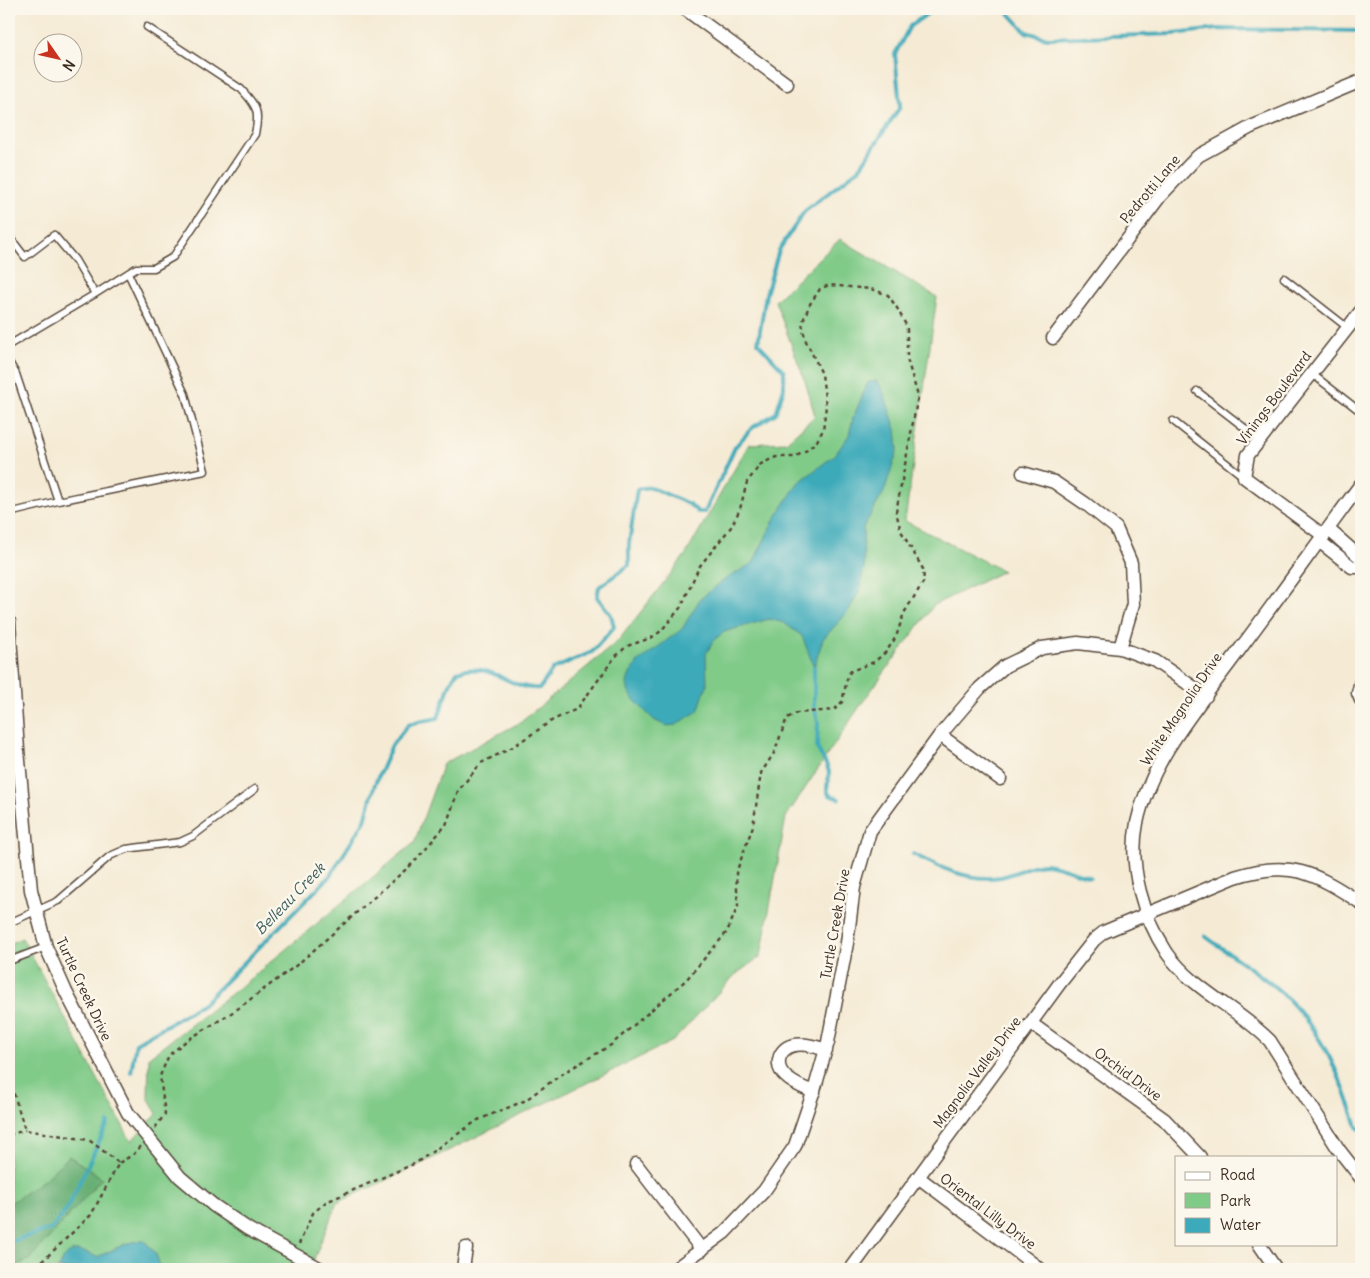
<svg xmlns="http://www.w3.org/2000/svg" width="1370" height="1278" font-family="Delius,sans-serif">
<style>
.green{fill:#81cb89;stroke:#5e7a54}
.forest{fill:#68af75;stroke:#526c4a}
.water{fill:#3caaba;stroke:#3c6a6c}
.lines{fill:none;stroke-linecap:round;stroke-linejoin:round}
.stream{stroke:#3caaba;stroke-width:4}
.service-casing{stroke:#574739;stroke-width:9}
.minor-casing{stroke:#574739;stroke-width:15}
.path{stroke:#574739;stroke-width:2.5;stroke-dasharray:4 4;stroke-linecap:butt}
.service{stroke:#fff;stroke-width:6}
.minor{stroke:#fff;stroke-width:12}
.labels{text-anchor:middle;stroke-width:5;stroke-linejoin:round;paint-order:stroke}
.street-label{font-size:14px;fill:#3b2a1e;stroke:#fbf7ec}
.water-label{font-size:15px;font-style:italic;fill:#3b5d5c;stroke:#fbf7ec}
</style>
<rect width="100%" height="100%" fill="#fbf7ec"/>
<filter id="ink" filterUnits="userSpaceOnUse"><feTurbulence type="fractalNoise" baseFrequency=".02" numOctaves="2"/><feDisplacementMap in="SourceGraphic" scale="10" xChannelSelector="R" yChannelSelector="G"/><feConvolveMatrix kernelMatrix="1 2 1 2 8 2 1 2 1" color-interpolation-filters="sRGB"/></filter>
<filter id="wash" filterUnits="userSpaceOnUse"><feTurbulence type="fractalNoise" baseFrequency=".0096" numOctaves="4" result="noise"/><feDisplacementMap in="SourceGraphic" scale="20" xChannelSelector="R" yChannelSelector="G"/><feGaussianBlur stdDeviation="1.12" result="paint"/><feColorMatrix in="noise" values="0 0 0 0 0 0 0 0 0 0 0 0 0 0 0 0 0 1.4 0 .05"/><feComposite in="paint" operator="in"/></filter>
<g filter="url(#wash)">
<rect width="100%" height="100%" fill="#f5ebd5"/>
<path class="green" d="M840,239L937,297L905,521L1003,571L934,605L862,703L786,817L761,956L735,975L673,1041L423,1163L337,1203L310,1269H9V944L22,938L131,1141L157,1114L148,1097L149,1057L239,988L414,843L443,764L521,722L618,641L686,554L749,444L786,442L815,416L805,381L775,301Z"/>
<path class="forest" d="M69,1156L102,1178L30,1259L9,1269V1204L44,1180Z"/>
<path class="water" d="M877,381L882,388L896,429L898,449L884,492L863,528L864,568L859,592L848,612L823,639L814,667L802,636L784,623L769,619L724,632L714,640L706,654L707,685L698,711L676,725L666,726L654,720L634,700L628,690L627,682L630,674L638,662L682,629L700,599L724,580L753,563L774,520L798,483L835,455L849,435L853,418L868,382Z
M142,1240C154,1248 157,1255 161,1269H58C68,1247 77,1248 97,1257L125,1244Z"/>
<g class="lines">
<path class="stream" d="M1005,9L1026,32L1047,38L1174,34L1217,29L1361,31
M814,667V706L818,722L817,748L827,766L829,772L827,789L829,795L839,799
M913,854C940,868 970,882 1001,877C1017,874 1029,864 1045,864C1059,865 1076,873 1090,877
M1205,936C1230,955 1261,973 1284,995C1322,1032 1342,1078 1357,1127L1361,1130
M131,1072L136,1043L203,1004L330,876L365,820L375,784L392,745L409,724L438,718L450,684L457,672C494,661 510,691 540,688L553,669L592,652L614,627L611,615L597,597L599,587L629,565V544L637,489L650,487L689,504L698,512H705L735,447L752,428L776,413L784,388V371L758,343L766,294L779,250L804,212L859,169L900,107L895,54L910,26L934,9
M9,1242L52,1229L67,1209L108,1123"/>
</g>
</g>
<g filter="url(#ink)">
<g class="lines">
<defs>
<path id="service" d="M9,236L25,257L54,235L75,260L95,294L136,268H154L173,257L255,134C260,112 257,106 241,89L147,27
M1284,278L1348,328
M9,345L95,294
M9,362L16,374L58,501L9,513
M1311,373L1361,412
M1197,391L1259,439
M1173,421L1244,477
M58,501L205,471L185,394L128,273
M9,923L58,901L110,856L126,849L180,842L193,836L255,789
M9,961L46,947"/>
<path id="minor" d="M685,9L787,84
M1053,338L1161,195L1198,156L1251,127L1361,81
M1023,473L1054,482L1086,504L1116,528L1131,563L1133,604L1120,648
M1361,484C1320,539 1281,594 1240,649C1201,703 1151,757 1137,823C1128,867 1143,916 1167,953C1193,990 1239,1009 1270,1041L1339,1150L1361,1178
M1328,529L1361,558
M1324,536L1244,477L1248,455L1361,311
M1319,541L1352,567H1361
M9,622L18,750L31,890L46,947L66,992L128,1113L180,1177L213,1205L248,1229L321,1269
M1361,681L1358,693L1361,700
M940,735L1000,779
M1032,1024L1164,1119L1200,1157
M814,1092C803,1088 787,1081 781,1071C778,1066 778,1062 780,1056C788,1038 812,1045 826,1050
M636,1164L702,1250
M918,1177L1040,1269
M1259,1244L1276,1269
M463,1269L466,1248
M675,1269L724,1233L764,1191L795,1146L816,1084L828,1042L847,943L854,887L870,831L940,735L980,688L1005,666L1042,648L1078,643L1120,648L1155,661L1206,696
M851,1269L1060,983L1094,940L1104,932L1235,877C1290,859 1315,873 1361,903"/>
</defs>
<use href="#service" class="service-casing"/>
<use href="#minor" class="minor-casing"/>
<path class="path" d="M9,1078L25,1130L89,1140L119,1163L91,1215L34,1269
M155,1128L165,1114L160,1076L169,1055L186,1041L236,1010L298,964L412,864L446,825L458,791L481,763L511,748L553,720L577,709L615,657L627,646L651,638L661,631L681,607L699,567L731,527L740,509L747,482L761,464L776,457H795L807,450L817,441L823,430L826,406L822,374L805,339L802,323L810,304L820,289L829,285L871,289L888,295L897,308L907,327V359L918,396L896,512L901,531L923,569L924,581L904,613L896,637L886,652L874,662L851,671L848,675L842,702L834,710L797,713L787,718L774,753L761,773L753,826L736,873L738,906L727,932L686,980L611,1045L565,1072L524,1101L478,1120L416,1163L326,1202L313,1213L299,1244
M9,1135L25,1130
M119,1163L134,1154L141,1146"/>
<use href="#service" class="service"/>
<use href="#minor" class="minor"/>
</g>
</g>
<g class="labels">
<g class="street-label">
<text transform="translate(1150 189) rotate(-50)" y="5">Pedrotti Lane</text>
<text transform="translate(1274 398) rotate(-53)" y="5">Vinings Boulevard</text>
<text transform="translate(1181 709) rotate(-56)" y="5">White Magnolia Drive</text>
<text transform="translate(835 924) rotate(-80)" y="5">Turtle Creek Drive</text>
<text transform="translate(84 989) rotate(65)" y="5">Turtle Creek Drive</text>
<text transform="translate(977 1072) rotate(-53)" y="5">Magnolia Valley Drive</text>
<text transform="translate(1128 1074) rotate(36)" y="5">Orchid Drive</text>
<text transform="translate(988 1211) rotate(37)" y="5">Oriental Lilly Drive</text>
</g>
<g class="water-label">
<text transform="translate(290 899) rotate(-46)" y="5">Belleau Creek</text>
</g>
</g>
<rect width="1370" height="1278" fill="none" stroke="#fbf7ec" stroke-width="30"/>
<rect x="1175" y="1156" width="162" height="90" fill="#fbf7ec" stroke="#aea59a"/>
<rect x="1185" y="1172" width="25" height="8" fill="#ffffff" stroke="#aea59a"/>
<text x="1220" y="1180" font-size="15" fill="#3b2a1e">Road</text>
<rect x="1185" y="1193" width="25" height="15" fill="#81cb89" stroke="#aea59a"/>
<text x="1220" y="1206" font-size="15" fill="#3b2a1e">Park</text>
<rect x="1185" y="1218" width="25" height="15" fill="#3caaba" stroke="#aea59a"/>
<text x="1220" y="1230" font-size="15" fill="#3b2a1e">Water</text>
<g transform="translate(58 58) rotate(124)"><circle r="24" fill="#fbf7ec" stroke="#aea59a"/>
<path d="M0-4L9 19L0 12L-9 19Z" fill="#c8321e"/>
<text y="-8" font-size="14" font-weight="bold" text-anchor="middle" fill="#3b2a1e">N</text>
</g>
</svg>
